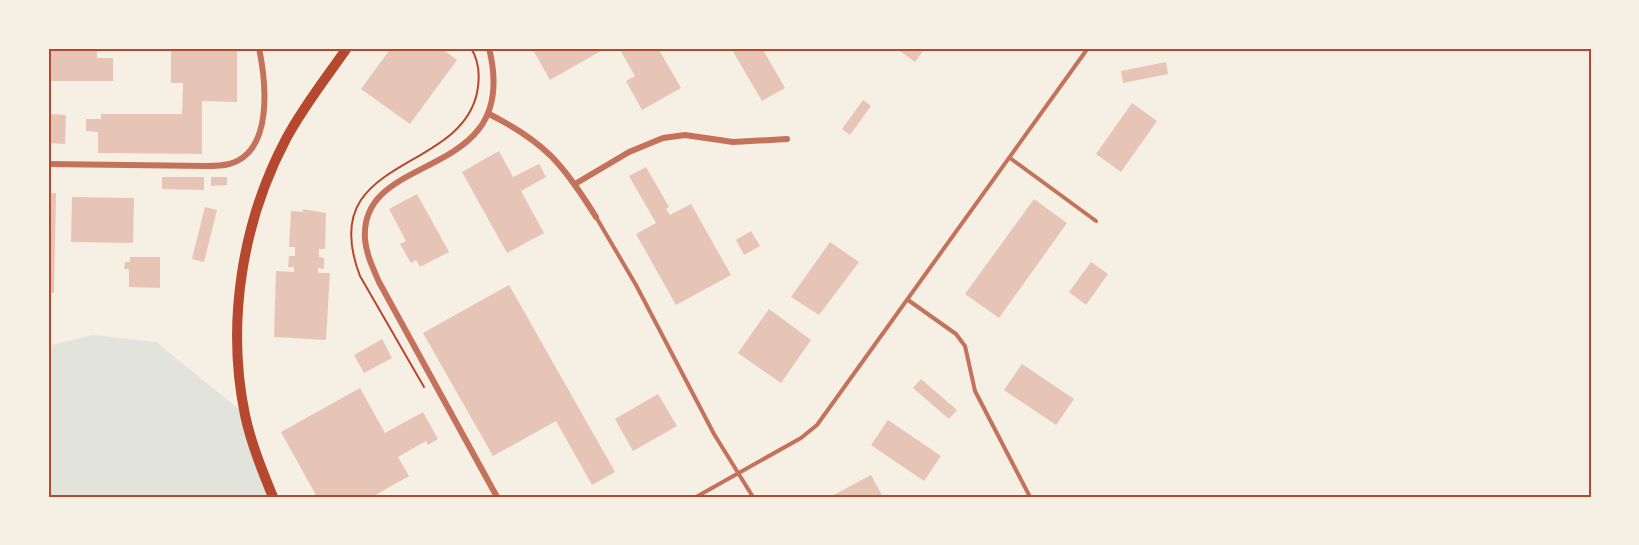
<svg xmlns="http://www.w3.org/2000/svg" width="1639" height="545" font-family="Poppins,sans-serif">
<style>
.green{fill:#e2e4dc}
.building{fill:#e6c5b7}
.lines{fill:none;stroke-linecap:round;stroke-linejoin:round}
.path{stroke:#b5482f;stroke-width:2}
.service{stroke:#c5725c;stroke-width:4}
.minor{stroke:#c5725c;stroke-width:6}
.secondary{stroke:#b5482f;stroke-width:10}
.neatline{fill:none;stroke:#b5482f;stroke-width:2}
</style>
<rect width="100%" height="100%" fill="#f6efe4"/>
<path class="green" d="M92,335L156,342L245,414L273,497H48V346Z"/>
<path class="building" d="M48,48H97V58H113V81H48Z
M171,48H237V102L202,101V154L98,153V132L86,131V119H101V114H182L183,83H171Z
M391,48H441L457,60L410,124L361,89Z
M532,48H606L550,80Z
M619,48H658L681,88L642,110L626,81L635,76Z
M731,48H762L785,88L762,101Z
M896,48H925L915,62Z
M1166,62L1168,74L1123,83L1121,71Z
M863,100L871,106L850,135L842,129Z
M1132,103L1157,121L1121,172L1096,154Z
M48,114L66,115L65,144L48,143Z
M499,151L513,177L539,164L546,177L521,191L544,233L507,253L462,172Z
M646,167L669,207L666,209L670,215L691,204L731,275L676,305L636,234L656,223L629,176Z
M162,177H204V190L162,189Z
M211,177H227V185L211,186Z
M48,193H56L54,293H48Z
M417,194L449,252L420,267L416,260L411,263L400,244L406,241L389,209Z
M72,197L134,198L133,243L71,242Z
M1034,199L1067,223L999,318L965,294Z
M205,207L217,210L204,262L192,259Z
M303,209L326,213L325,249H319V257L324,258V269L318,268V273H330L326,340L274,337L276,271L294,272V267H288L289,256H295V247H289L291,211L303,212Z
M751,231L760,246L744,255L736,240Z
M830,242L859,262L819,315L791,297Z
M130,257H160V288L129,287V269H124L125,262H130Z
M1091,262L1108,274L1086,305L1069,292Z
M509,285L615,472L592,485L556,421L493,456L423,333Z
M769,309L811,340L781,383L738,353Z
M382,339L392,358L364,373L354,355Z
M1022,364L1074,399L1056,425L1004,390Z
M921,379L957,410L949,419L913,388Z
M360,388L385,433L423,412L438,439L428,445L426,441L398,457L409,476L372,497H317L281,432Z
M658,394L677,426L633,451L615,419Z
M888,420L941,456L924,481L871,445Z
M871,475L883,497H830Z"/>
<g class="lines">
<path class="path" d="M424,387L360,276C314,156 459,175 477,93C480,78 479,61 471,48"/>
<path class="service" d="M1010,158L1096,221
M596,217L636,285L714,434L753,497
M908,300L956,334L965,346L975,391L1030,497
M696,497L801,438L817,425L1088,48"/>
<path class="minor" d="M489,48C523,185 359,148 365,239C366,254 373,268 379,282L497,497
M489,114C545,142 563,164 596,217
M48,164L206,166C213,166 222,166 229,164C274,152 266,82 259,48
M575,184L629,152L663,138L685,135L733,142L787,139"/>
<path class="secondary" d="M273,497C262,470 251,443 245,415C226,323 242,222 286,139C303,107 326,78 347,48"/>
</g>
<rect width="1639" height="545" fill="none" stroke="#f6efe4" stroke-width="99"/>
<rect x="50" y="50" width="1540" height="446" class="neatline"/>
</svg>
